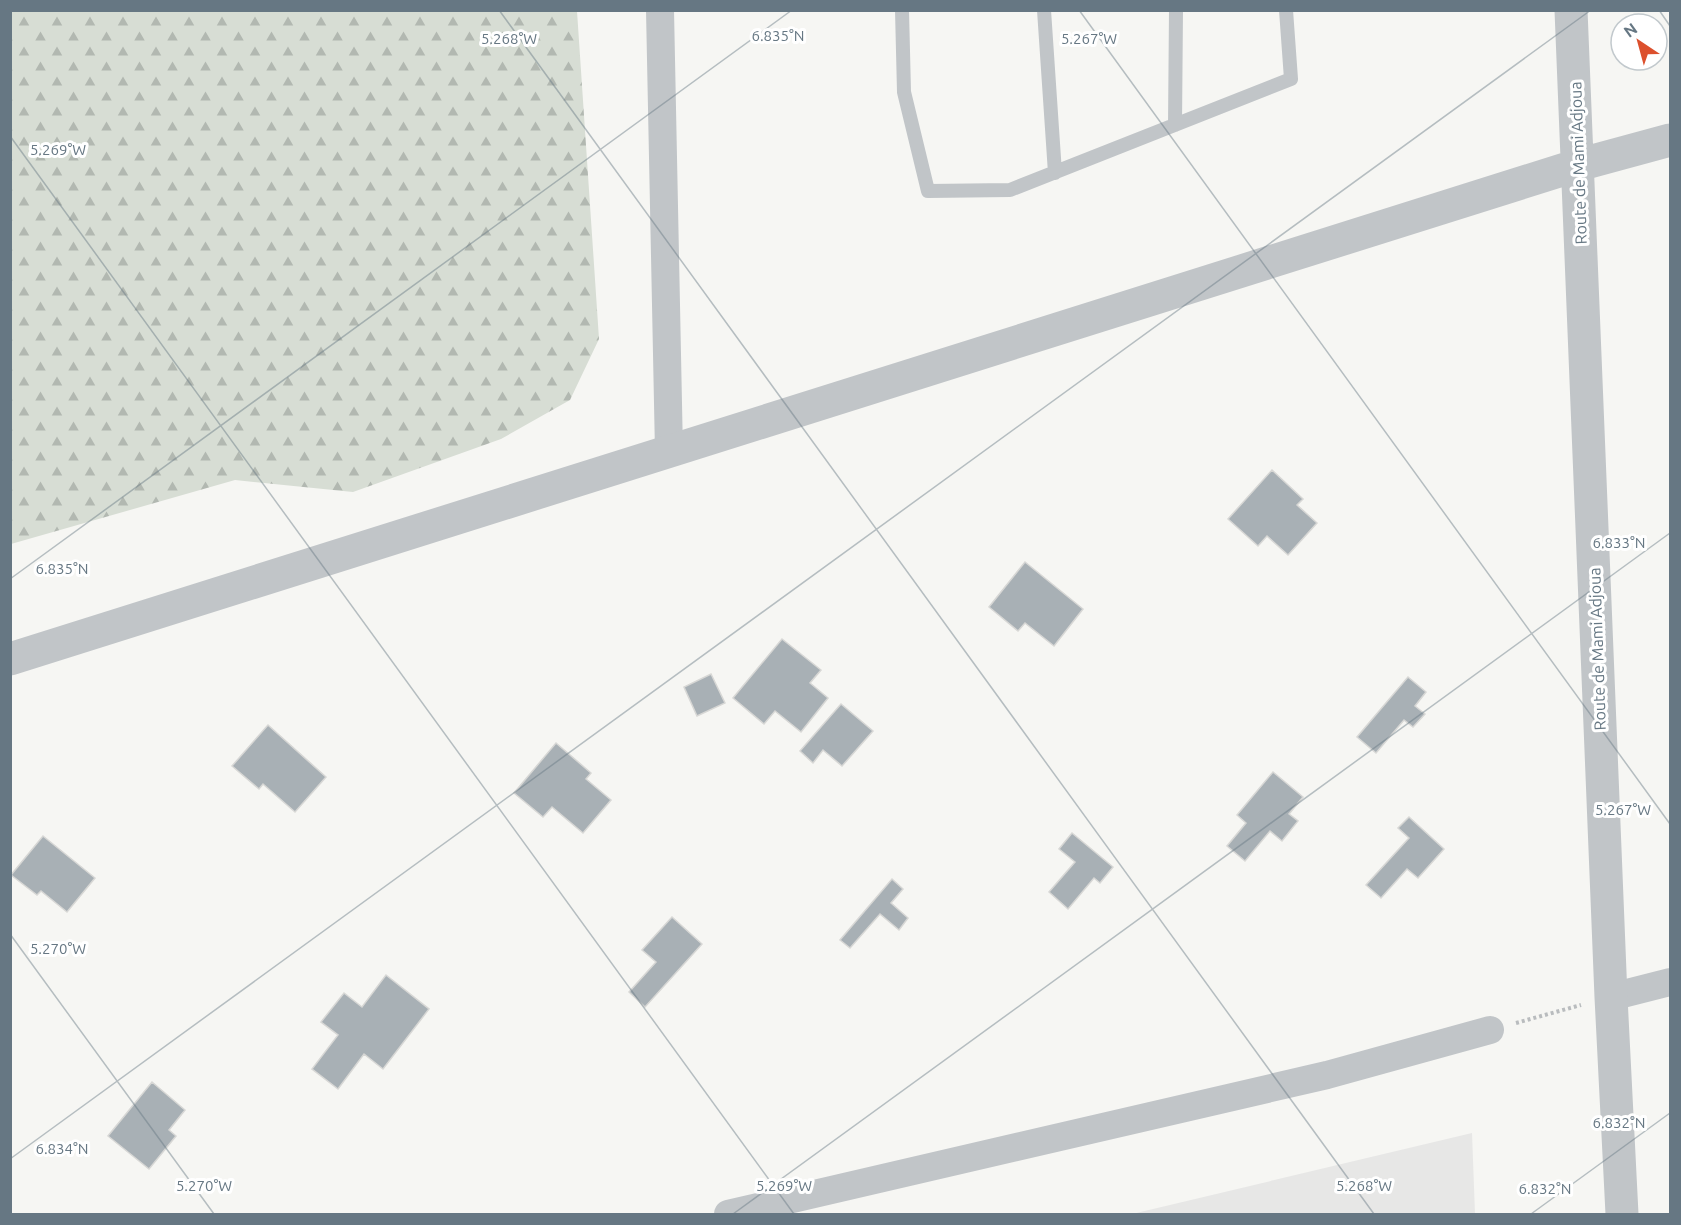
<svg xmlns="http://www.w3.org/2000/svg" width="1681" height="1225" font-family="Ubuntu,sans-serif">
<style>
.built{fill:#e7e7e6}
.forest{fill:url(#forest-firs)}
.building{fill:#a8b0b5;stroke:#d7d7d5;stroke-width:1.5}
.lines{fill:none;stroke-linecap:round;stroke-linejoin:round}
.path{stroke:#b9bcbe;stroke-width:4;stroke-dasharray:3 3;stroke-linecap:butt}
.service{stroke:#c1c5c8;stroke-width:14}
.minor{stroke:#c1c5c8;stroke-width:28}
.tertiary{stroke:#c1c5c8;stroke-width:33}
.ticks{fill:none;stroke:#667783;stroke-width:1.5;stroke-opacity:0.45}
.labels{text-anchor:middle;stroke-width:6;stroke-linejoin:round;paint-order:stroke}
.street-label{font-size:16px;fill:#667783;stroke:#fff}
.ticks-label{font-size:15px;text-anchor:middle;fill:#667783;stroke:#fff;stroke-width:6;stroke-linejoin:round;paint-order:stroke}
</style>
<defs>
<pattern id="forest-firs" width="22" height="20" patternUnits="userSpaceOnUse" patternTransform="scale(1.5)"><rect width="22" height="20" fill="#d7ddd4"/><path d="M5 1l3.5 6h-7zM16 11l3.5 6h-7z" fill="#b2b8b1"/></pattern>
</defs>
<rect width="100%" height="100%" fill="#f6f6f3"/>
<path class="built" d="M1472,1133L1475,1214H1132Z"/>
<path class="forest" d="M11,10L577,11L599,339L570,400L501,439L353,492L235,480L11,544Z"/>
<path class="building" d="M1272,470L1303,499L1297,505L1317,523L1288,555L1267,536L1258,546L1228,519Z
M1025,562L1083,609L1054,646L1025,623L1018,631L989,607Z
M782,639L821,670L810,683L828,698L801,732L775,711L764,724L733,698Z
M711,674L725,703L697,716L684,687Z
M1408,677L1426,692L1415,706L1425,714L1413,727L1404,720L1376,753L1357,737Z
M841,704L873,731L842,766L823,750L813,763L800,751Z
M268,725L326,777L295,812L263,784L259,789L232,766Z
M556,743L591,773L586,779L611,800L583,833L552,807L543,817L514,793Z
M1273,772L1303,797L1289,814L1298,821L1282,841L1270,831L1245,861L1227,846L1246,823L1237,815Z
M1409,817L1444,849L1418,878L1407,869L1381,898L1366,885L1409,838L1398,828Z
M1072,833L1113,867L1100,883L1094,878L1068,909L1049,892L1075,862L1059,849Z
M43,836L95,878L67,912L41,891L37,895L11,875Z
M892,879L903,889L891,903L908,918L899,930L880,914L850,948L840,940Z
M672,917L702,944L645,1007L629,992L656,962L642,950Z
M386,975L429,1009L383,1069L364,1054L338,1089L312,1069L338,1035L321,1022L344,993L362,1007Z
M152,1082L185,1110L169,1130L176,1136L149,1169L108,1136Z"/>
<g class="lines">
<path class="path" d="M1516,1023L1581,1005"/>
<path class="service" d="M902,10L904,92L928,191L1010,190L1291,79L1286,10
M1044,10L1055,173
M1175,125L1176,10"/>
<path class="minor" d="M660,10L669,452
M1611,997L1670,982
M728,1214L1327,1075L1490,1030"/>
<path class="tertiary" d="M1571,10L1611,997L1622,1214
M10,659L1578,165L1670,140"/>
</g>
<path class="ticks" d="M499,10L1374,1214M1079,10L1670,824M1659,10L1670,26M10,136L794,1214M10,579L792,10M10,934L214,1214M10,1159L1591,10M733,1214L1670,533M1531,1214L1670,1113"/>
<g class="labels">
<g class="street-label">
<text transform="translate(1578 163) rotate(-92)" y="6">Route de Mami Adjoua</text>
<text transform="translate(1597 649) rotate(-92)" y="6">Route de Mami Adjoua</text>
</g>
</g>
<g class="ticks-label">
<text x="778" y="41">6.835°N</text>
<text x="509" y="44">5.268°W</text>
<text x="1089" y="44">5.267°W</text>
<text x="58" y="155">5.269°W</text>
<text x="1619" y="548">6.833°N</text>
<text x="62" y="574">6.835°N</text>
<text x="1623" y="815">5.267°W</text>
<text x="58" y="954">5.270°W</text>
<text x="1619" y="1128">6.832°N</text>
<text x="62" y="1154">6.834°N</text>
<text x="204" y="1191">5.270°W</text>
<text x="784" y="1191">5.269°W</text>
<text x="1364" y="1191">5.268°W</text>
<text x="1545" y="1194">6.832°N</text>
</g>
<rect width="1681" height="1225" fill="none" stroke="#667783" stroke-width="24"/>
<g transform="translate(1639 42) rotate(324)"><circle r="28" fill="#ffffff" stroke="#c2c9cd" stroke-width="1.5"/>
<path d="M0-4.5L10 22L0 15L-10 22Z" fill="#dc502d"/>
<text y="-9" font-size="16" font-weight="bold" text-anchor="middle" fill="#667783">N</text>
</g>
</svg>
